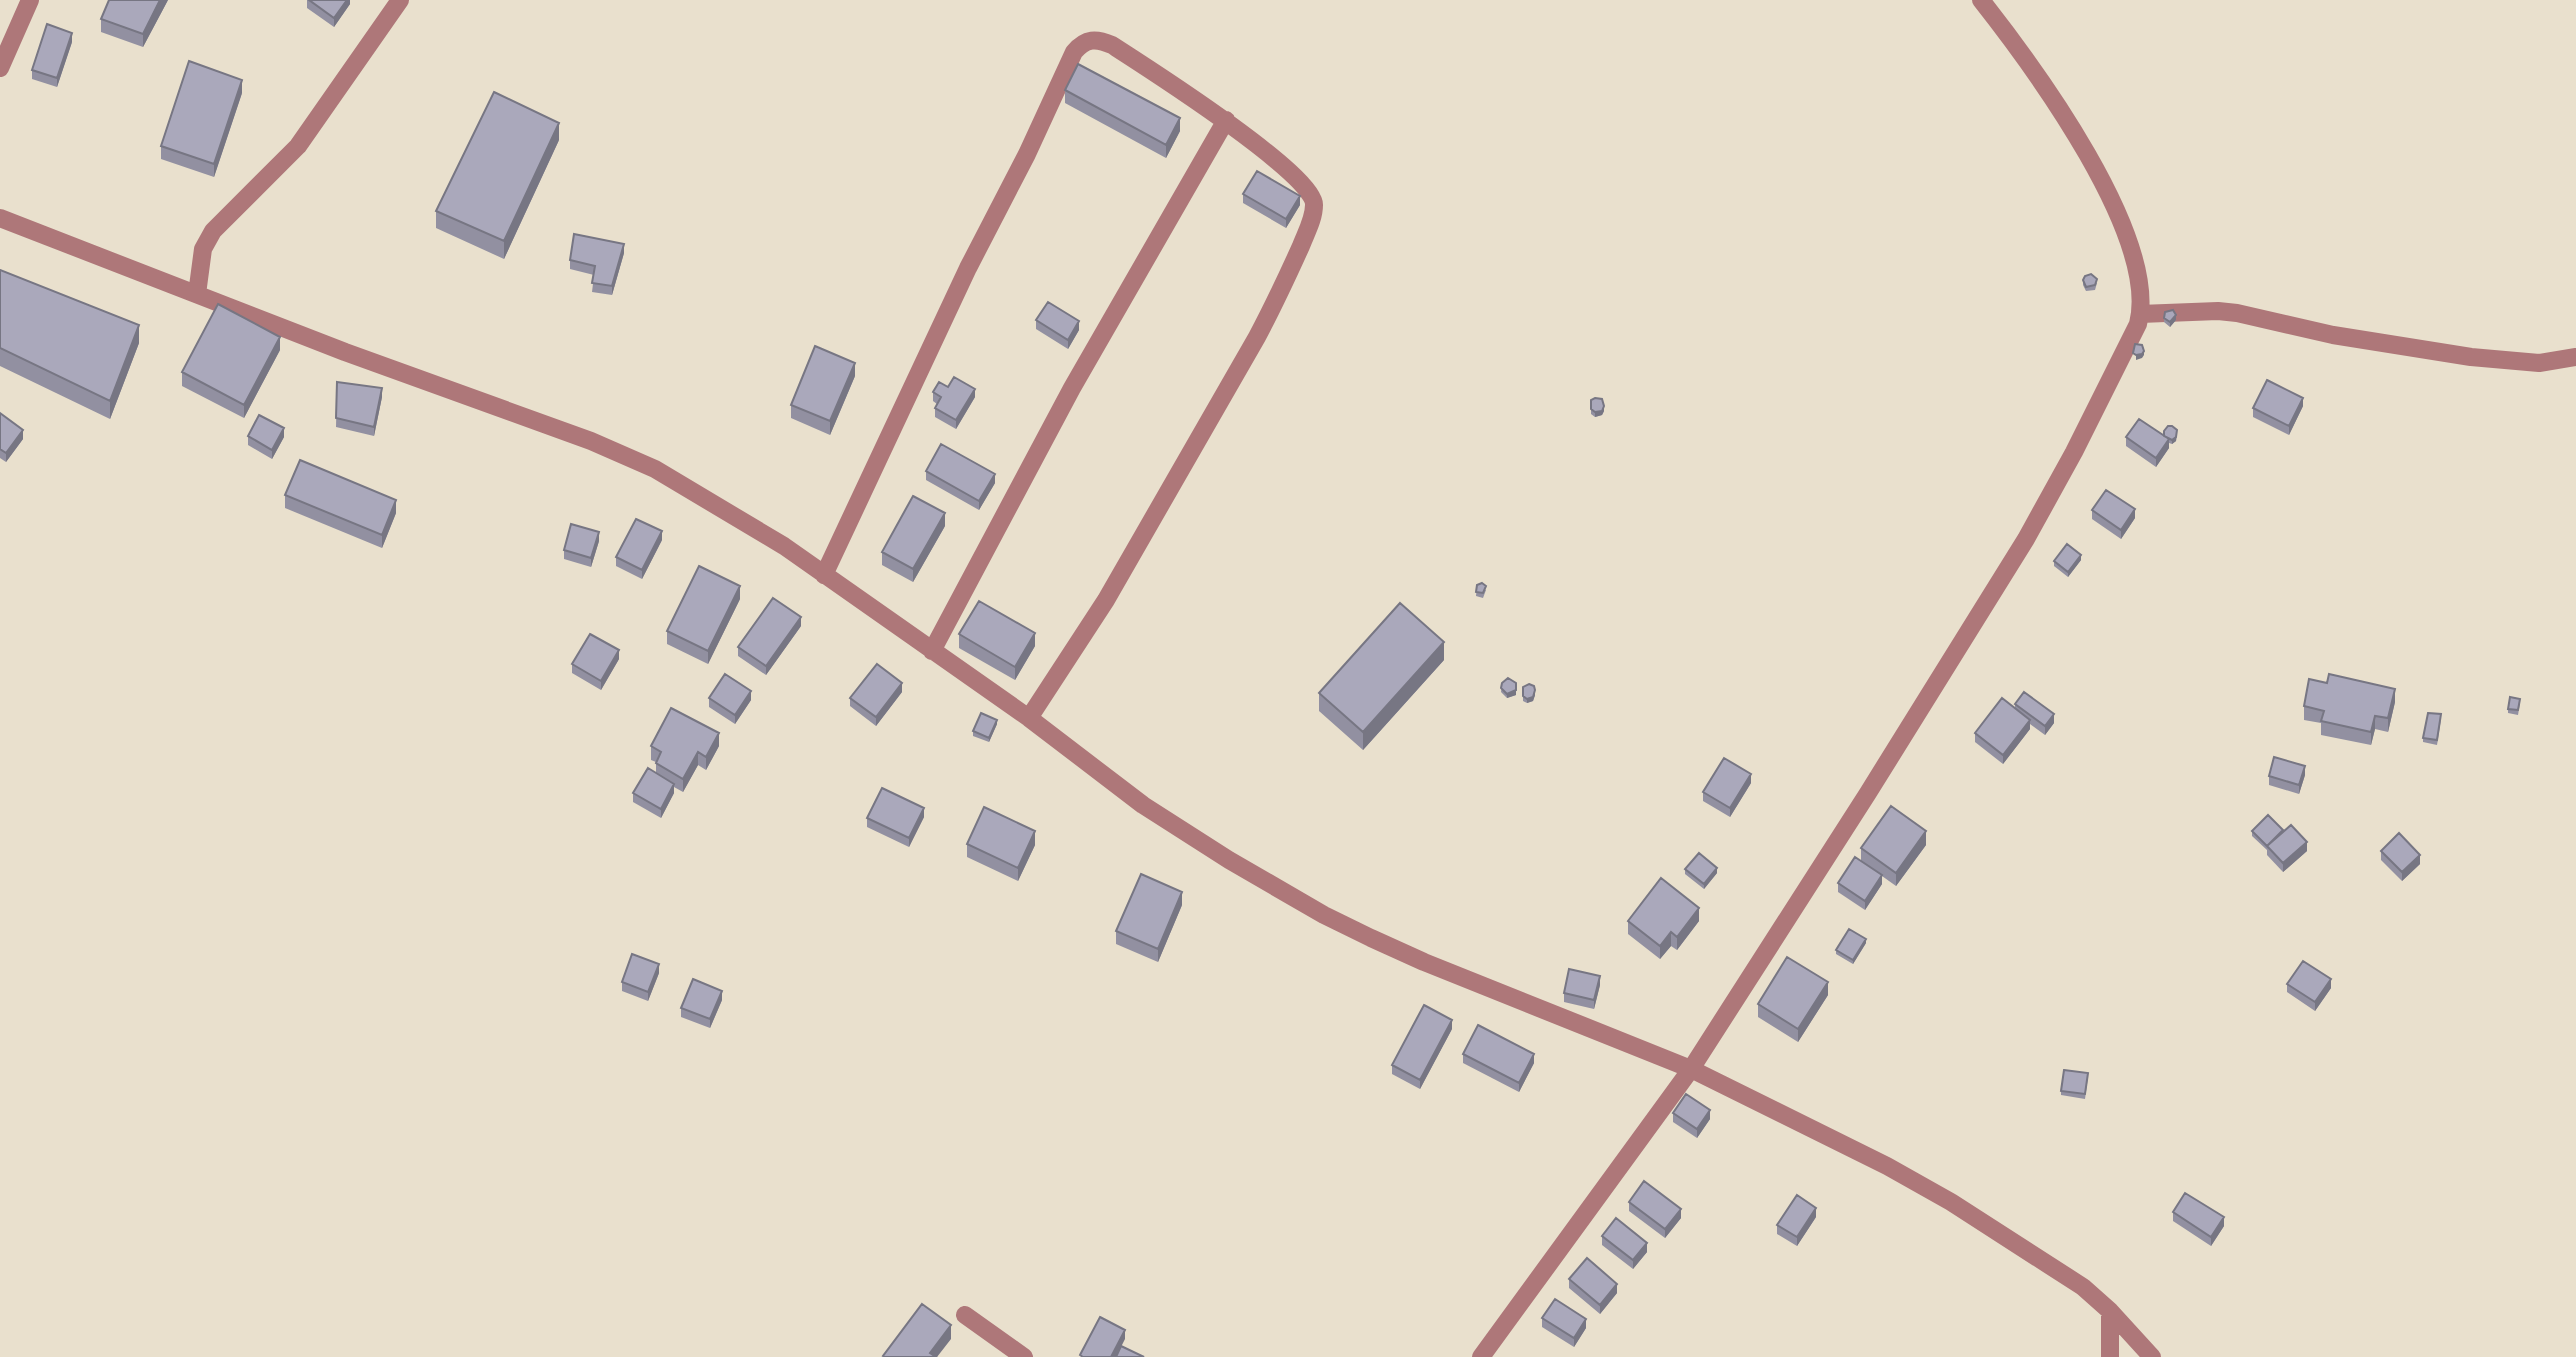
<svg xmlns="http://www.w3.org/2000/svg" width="2576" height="1357" font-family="'IBM Plex Sans',sans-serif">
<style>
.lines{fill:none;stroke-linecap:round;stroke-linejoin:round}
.minor{stroke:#ae7779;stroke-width:18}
.wall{fill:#9290a1}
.shaded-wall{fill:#777683}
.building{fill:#aaa8bb;stroke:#777683;stroke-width:2}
</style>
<rect width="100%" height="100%" fill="#e9e0cd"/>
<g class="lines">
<path class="minor" d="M0,68L30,0
M0,218L345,352L591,441L655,469L784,546L1029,718L1143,805L1229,860L1324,915L1371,938L1424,962L1691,1069L1887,1166L1951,1202L2083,1287L2110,1311L2152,1357
M197,294L203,249L213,231L298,146L400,0
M2140,314L2218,311L2237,313L2333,335L2471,357L2539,363L2576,357
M824,575L968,268L1027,154L1074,52C1086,38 1096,38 1112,45C1143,65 1316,175 1314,205C1314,219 1306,233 1301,246C1287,277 1273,307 1257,337L1106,600L1029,718
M932,651L1072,388L1226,120
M965,1315L1024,1357
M1481,1357L1691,1069L1868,793L2026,539L2074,452L2138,324C2160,237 2033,66 1981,0
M2110,1357V1311"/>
</g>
<path class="wall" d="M168,0L143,47L101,32V19Z
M307,0H350V4L334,27L307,8Z
M72,42L57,87L32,79V70Z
M1065,90L1180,131L1166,158L1065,103Z
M242,93L214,177L161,159V146Z
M559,140L504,259L436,228V211Z
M1243,194L1300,205L1286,228L1243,203Z
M624,253L612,295L592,292L594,275L570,269V260Z
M0,270L139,343L110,419L0,366Z
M2083,280L2097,283L2095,290L2086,291L2083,285Z
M2164,318L2176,320L2170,327L2164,322Z
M1036,320L1079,330L1068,349L1036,329Z
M280,350L244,418L182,386V372Z
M855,376L830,435L791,418V405Z
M337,382L382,397L374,436L336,427Z
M948,387L975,397L956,429L935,417V408L937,404L933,401V392Z
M1591,400L1604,411L1602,415L1595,417L1591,414Z
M2303,406L2289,435L2253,417V408Z
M0,413L23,439L6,462L0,458Z
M2164,431L2177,435L2176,441L2172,444L2169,443V448L2156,467L2126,446V437L2164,436Z
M248,436L284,437L272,459L248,445Z
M926,471L995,483L979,510L926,480Z
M285,495L396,513L382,548L285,508Z
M2092,510L2135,518L2121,539L2092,519Z
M945,526L913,582L882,565V552Z
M662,540L642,579L616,566V557Z
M599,541L591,567L564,559V550Z
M2081,560L2068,577L2054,566V561Z
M1477,585L1486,590L1483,598L1476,596Z
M740,599L708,664L667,644V631Z
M801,626L766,675L738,656V647Z
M959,634L1035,646L1015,680L959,648Z
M619,659L601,690L572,673V664Z
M1444,660L1363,750L1319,711V693Z
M1502,683H1516V695L1507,698L1501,692Z
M1523,687L1535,695L1533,701L1527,703L1523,701Z
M902,692L876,726L850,706V698Z
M709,698L751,700L735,724L709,707Z
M2395,702L2388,732L2375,729L2371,745L2321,735V723L2304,720V706Z
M2520,703L2518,715L2508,713V709Z
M2015,704L2054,723L2045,735L2030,724V729L2003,764L1975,742V733L2015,709Z
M2441,719L2437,745L2423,742V738Z
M997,724L989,742L973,736V731Z
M651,746H719L706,770L698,765L683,792L674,787V793L661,818L633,802V793L656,773V762L651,760Z
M2305,775L2299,794L2269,785V776Z
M1751,783L1730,817L1703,801V792Z
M924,817L909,847L867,827V818Z
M2252,831L2307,851L2283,872L2267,855V850L2252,836Z
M967,844L1035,845L1018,881L967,857Z
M1926,845L1896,886L1882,876V884L1865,910L1838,892V883L1861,861V848Z
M2381,851L2420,864L2402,881L2381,860Z
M1685,869L1717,873L1704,889L1685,874Z
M1182,905L1158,962L1116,944V931Z
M1628,921H1699L1677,950L1671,946L1660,959L1628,934Z
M1866,943L1853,964L1836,954V950Z
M659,973L648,1001L622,991V982Z
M2287,984L2331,988L2315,1011L2287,992Z
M1600,985L1594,1009L1564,1002V993Z
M1828,995L1798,1042L1758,1017V1004Z
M722,1000L710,1028L681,1017V1008Z
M1452,1029L1420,1089L1392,1074V1065Z
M1463,1054L1534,1063L1519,1092L1463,1063Z
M2088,1077L2085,1099L2061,1095V1091Z
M1673,1113L1710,1119L1697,1138L1673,1122Z
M1629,1202L1681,1218L1665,1238L1629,1211Z
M2173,1212L2224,1226L2211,1246L2173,1221Z
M1816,1217L1797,1246L1777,1234V1225Z
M1602,1236L1647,1252L1633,1269L1602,1245Z
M1569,1279L1617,1293L1600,1314L1569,1288Z
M1542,1318L1586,1328L1574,1347L1542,1327Z"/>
<path class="shaded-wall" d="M160,0H168L143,47V34Z
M347,0H350V4L334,27V18Z
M72,33V42L57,87V78Z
M242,80V93L214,177V164Z
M1180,118V131L1166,158V145Z
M559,123V140L504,259V241Z
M1300,196V205L1286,228V219Z
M624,244V253L612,295V286Z
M2176,315V320L2170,327V322Z
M1079,321V330L1068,349V340Z
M139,325V343L110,419V401Z
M280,337V350L244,418V405Z
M2144,351V355L2142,358L2136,360V355Z
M855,363V376L830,435V421Z
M382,388V397L374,436V427Z
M975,389V397L956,429V420Z
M2303,398V406L2289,435V426Z
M1604,406V411L1602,415L1595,417V412Z
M284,428V437L272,459V450Z
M23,430V439L6,462V453Z
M2177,430L2176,441L2172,444V440Z
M2169,439V448L2156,467V458Z
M995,474V483L979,510V501Z
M396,500V513L382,548V535Z
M2135,509V518L2121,539V530Z
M945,513V526L913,582V569Z
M662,531V540L642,579V570Z
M599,532V541L591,567V558Z
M2081,555V560L2068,577V572Z
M740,586V599L708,664V651Z
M801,617V626L766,675V666Z
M1035,633V646L1015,680V667Z
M1444,642V660L1363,750V732Z
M619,650V659L601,690V681Z
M902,683V692L876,726V717Z
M2395,689V702L2388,732V718Z
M1516,690V695L1507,698V694Z
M1535,690V695L1533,701L1527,703V699Z
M751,691V700L735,724V715Z
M2054,714V723L2045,735V726Z
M2375,716V729L2371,745V732Z
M997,720V724L989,742V738Z
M2030,720V729L2003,764V755Z
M719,733V746L706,770V757Z
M698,752V765L683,792V779Z
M2305,766V775L2299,794V785Z
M1751,774V783L1730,817V808Z
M674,784V793L661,818V809Z
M924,808V817L909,847V838Z
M1035,831V845L1018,881V868Z
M1926,831V845L1896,886V873Z
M2307,842V851L2283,872V863Z
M2420,855V864L2402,881V872Z
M1717,868V873L1704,889V884Z
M1882,875V884L1865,910V901Z
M1182,892V905L1158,962V949Z
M1699,908V921L1677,950V937Z
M1671,932V946L1660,959V946Z
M1866,939V943L1853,964V960Z
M659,964V973L648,1001V992Z
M1600,976V985L1594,1009V1000Z
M2331,979V988L2315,1011V1002Z
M1828,982V995L1798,1042V1029Z
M722,991V1000L710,1028V1019Z
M1452,1020V1029L1420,1089V1080Z
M1534,1054V1063L1519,1092V1083Z
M1710,1110V1119L1697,1138V1129Z
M1816,1208V1217L1797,1246V1237Z
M1681,1209V1218L1665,1238V1229Z
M2224,1217V1226L2211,1246V1237Z
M1647,1243V1252L1633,1269V1260Z
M1617,1284V1293L1600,1314V1305Z
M1586,1319V1328L1574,1347V1338Z
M951,1325V1339L937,1357H930V1353Z
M1125,1330V1339L1116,1357H1111Z"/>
<path class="building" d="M109,0H160L143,34L101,19Z
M309,0H347L334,18Z
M47,24L72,33L57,78L32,70Z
M189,61L242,80L214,164L161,146Z
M1078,64L1180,118L1166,145L1065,90Z
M494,92L559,123L504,241L436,211Z
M1257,171L1300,196L1286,219L1243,194Z
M574,234L624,244L612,286L592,283L595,266L570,260Z
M0,270L139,325L110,401L0,348Z
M2091,274L2097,279L2095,285L2086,287L2083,280L2085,276Z
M1048,302L1079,321L1068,340L1036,320Z
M218,304L280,337L244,405L182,372Z
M2173,310L2176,315L2170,322L2164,318L2165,312Z
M2135,344L2142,345L2144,351L2142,354L2136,355L2133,353Z
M815,346L855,363L830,421L791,405Z
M954,377L975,389L956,420L935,408L941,397L933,392L939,382L948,387Z
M2267,380L2303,398L2289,426L2253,408Z
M337,382L382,388L374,427L336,418Z
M1595,398L1602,399L1604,406L1602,411L1595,412L1591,409V400Z
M0,413L23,430L6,453L0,449Z
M259,415L284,428L272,450L248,436Z
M2139,419L2169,439L2156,458L2126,437Z
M2168,426H2172L2177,430L2176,437L2172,440L2164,436V431Z
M941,444L995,474L979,501L926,471Z
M300,460L396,500L382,535L285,495Z
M2106,490L2135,509L2121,530L2092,510Z
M913,496L945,513L913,569L882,552Z
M636,519L662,531L642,570L616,557Z
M571,524L599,532L591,558L564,550Z
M2067,544L2081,555L2068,572L2054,561Z
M699,566L740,586L708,651L667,631Z
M1482,583L1486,586L1483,593L1476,592L1477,585Z
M773,598L801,617L766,666L738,647Z
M979,601L1035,633L1015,667L959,634Z
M1400,603L1444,642L1363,732L1319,693Z
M590,634L619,650L601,681L572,664Z
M877,664L902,683L876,717L850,698Z
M725,674L751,691L735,715L709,698Z
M2329,674L2395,689L2388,718L2375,716L2371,732L2321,721L2324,711L2304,706L2309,679L2327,683Z
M1508,678L1516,683V690L1507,694L1501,688L1502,683Z
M1529,684L1534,686L1535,690L1533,697L1527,699L1523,696V687Z
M2024,692L2054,714L2045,726L2015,704Z
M2510,697L2520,699L2518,710L2508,709Z
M2002,698L2030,720L2003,755L1975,733Z
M671,708L719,733L706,757L698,752L683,779L656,763L661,752L651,746Z
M981,713L997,720L989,738L973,731Z
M2428,713L2441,714L2437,740L2423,738Z
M2274,757L2305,766L2299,785L2269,776Z
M1724,758L1751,774L1730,808L1703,792Z
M648,768L674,784L661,809L633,793Z
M882,788L924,808L909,838L867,818Z
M1891,806L1926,831L1896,873L1861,848Z
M984,807L1035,831L1018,868L967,844Z
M2268,815L2283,830L2267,846L2252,831Z
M2291,825L2307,842L2283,863L2267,846Z
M2399,833L2420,855L2402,872L2381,851Z
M1699,853L1717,868L1704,884L1685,869Z
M1855,857L1882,875L1865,901L1838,883Z
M1141,874L1182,892L1158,949L1116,931Z
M1661,878L1699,908L1677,937L1671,932L1660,946L1628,921Z
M1849,929L1866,939L1853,960L1836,950Z
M632,954L659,964L648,992L622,982Z
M1787,957L1828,982L1798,1029L1758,1004Z
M2303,961L2331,979L2315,1002L2287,984Z
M1569,969L1600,976L1594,1000L1564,993Z
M693,979L722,991L710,1019L681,1008Z
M1424,1005L1452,1020L1420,1080L1392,1065Z
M1478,1025L1534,1054L1519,1083L1463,1054Z
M2064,1070L2088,1073L2085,1094L2061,1091Z
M1686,1094L1710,1110L1697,1129L1673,1113Z
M1644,1181L1681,1209L1665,1229L1629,1202Z
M2185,1193L2224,1217L2211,1237L2173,1212Z
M1797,1195L1816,1208L1797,1237L1777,1225Z
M1616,1218L1647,1243L1633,1260L1602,1236Z
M1587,1258L1617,1284L1600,1305L1569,1279Z
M1555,1299L1586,1319L1574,1338L1542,1318Z
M922,1304L951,1325L930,1353L936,1357H885L883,1356Z
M1100,1317L1125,1330L1111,1357H1083L1080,1355Z
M1121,1346L1144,1357H1116Z"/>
</svg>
